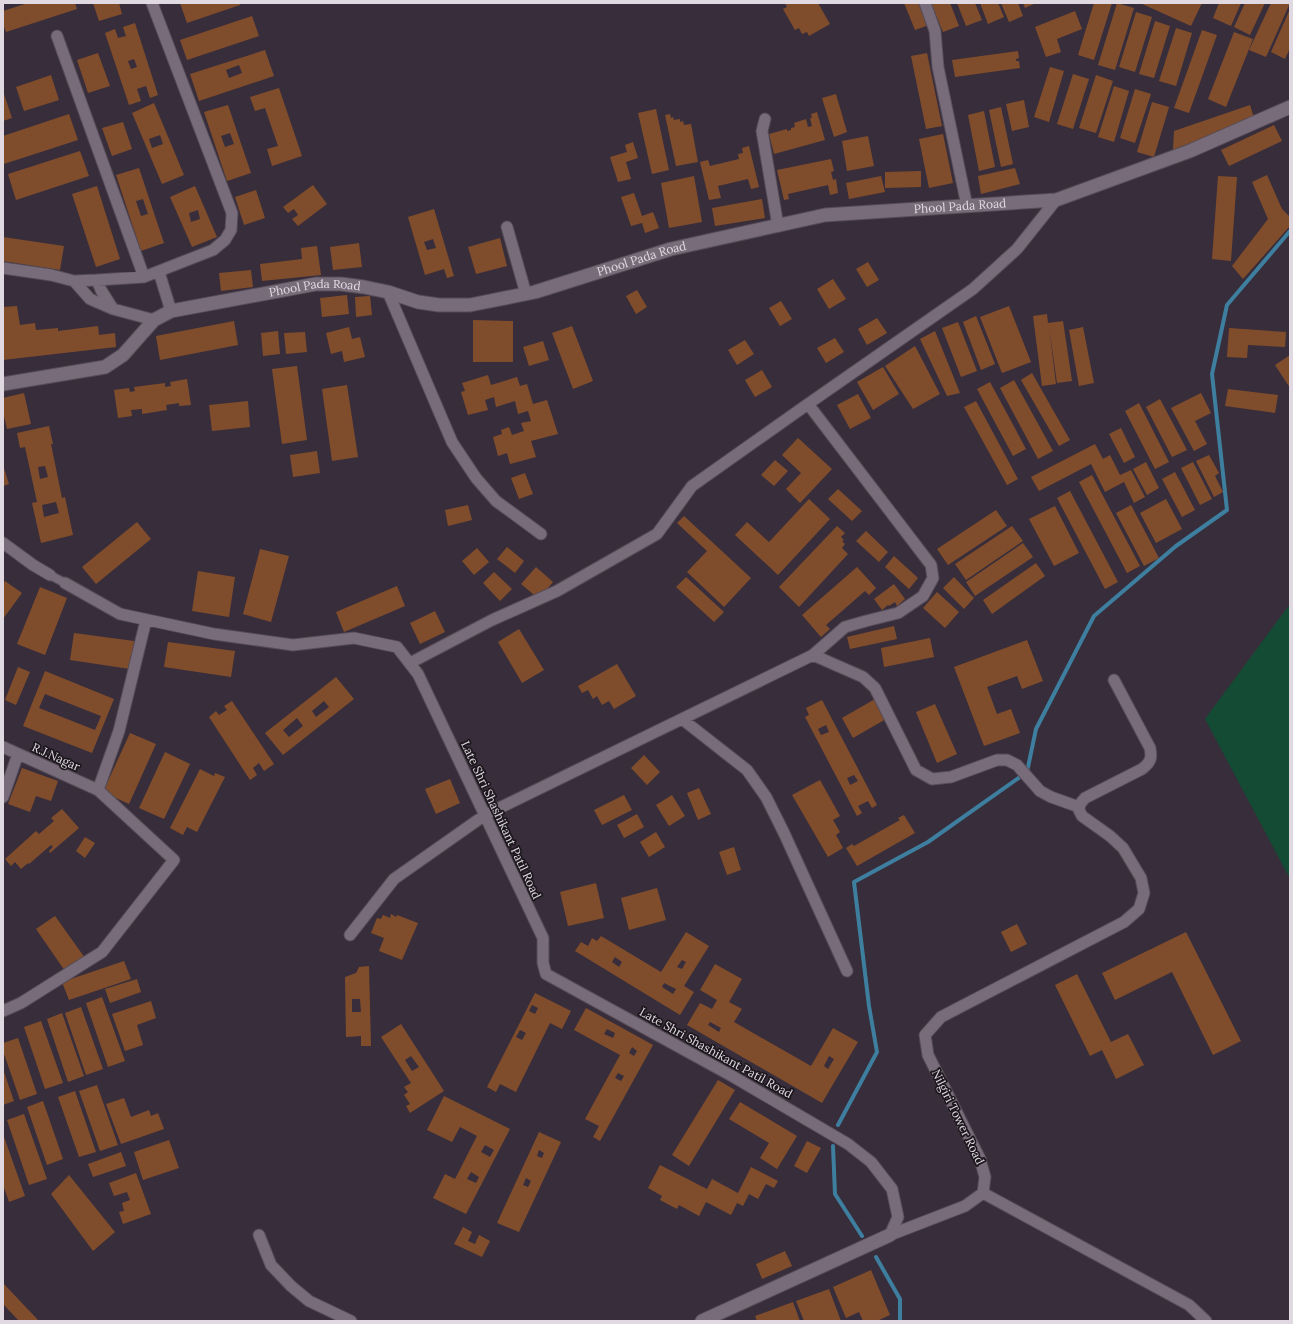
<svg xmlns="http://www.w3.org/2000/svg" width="1293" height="1324" font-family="Lora,serif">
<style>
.green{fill:#134b34}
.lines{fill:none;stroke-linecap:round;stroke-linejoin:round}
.stream{stroke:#3e7fa0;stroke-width:4}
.building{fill:#804d2c;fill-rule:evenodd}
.pedestrian-casing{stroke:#554c57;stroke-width:10}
.minor-casing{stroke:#554c57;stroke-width:13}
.tertiary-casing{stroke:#554c57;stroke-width:15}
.pedestrian{stroke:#786b7a;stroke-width:8}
.minor{stroke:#786b7a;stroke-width:11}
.tertiary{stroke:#786b7a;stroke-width:13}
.labels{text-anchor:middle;stroke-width:3.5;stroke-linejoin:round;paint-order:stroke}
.street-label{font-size:12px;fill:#e1d9e2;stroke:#1c171d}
</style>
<rect width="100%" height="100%" fill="#382d3a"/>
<path class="green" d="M1290,604V879L1205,719Z"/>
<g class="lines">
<path class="stream" d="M838,1125L877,1052L869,1006L854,882L928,842L1027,772L1036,729L1094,616L1176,546L1227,510L1212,374L1227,305L1290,231
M833,1146L835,1194L862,1236
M876,1257L900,1299V1321"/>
</g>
<path class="building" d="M28,3H75L77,9L6,32L3,24V11Z
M93,3H119L122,14L99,21Z
M180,3H240V5L187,23Z
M785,3H818L830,24L809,36L807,32L802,34L799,28L795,30L783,9L787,7Z
M904,3H920L929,25L915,30Z
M931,3H950L959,26L943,32Z
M957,3H975L982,20L966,26Z
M980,3H998L1004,17L988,24Z
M1001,3H1018L1023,16L1009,22Z
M1023,3H1036L1025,8Z
M1094,3H1112L1094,60L1078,55Z
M1117,3L1134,8L1115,70L1098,65Z
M1140,3H1202L1191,26Z
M1219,3H1241L1231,26L1213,18Z
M1245,3H1265L1250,35L1234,27Z
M1271,3H1290L1266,57L1249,50Z
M1290,9V48L1285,59L1271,52Z
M1075,11L1082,29L1057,39L1061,52L1046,57L1035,27Z
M1136,12L1152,17L1135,72L1119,67Z
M252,16L259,36L187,60L180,40Z
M1155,21L1170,26L1154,78L1139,74Z
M135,23L158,95L150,98L146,86L137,89L141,101L129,105L105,33L115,29L118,38L126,36L123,27ZM134,59L137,67L131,69L128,61Z
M1176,28L1192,33L1176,86L1159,81Z
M1202,30L1217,35L1189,113L1174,108Z
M1234,32L1253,39L1226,107L1208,99Z
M265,50L274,76L199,101L190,74ZM239,65L242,73L229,78L226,70Z
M1018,51L1019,58L1016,59V61H1019L1020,68L955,77L952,60Z
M98,53L110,86L88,93L77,60Z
M927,53L942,126L926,129L911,56Z
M1050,67L1064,71L1049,122L1034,117Z
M1073,74L1089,79L1073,129L1057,124Z
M51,75L59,100L24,111L16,87Z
M1096,75L1113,81L1096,133L1079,128Z
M1114,86L1129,91L1114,142L1098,137Z
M279,88L302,156L272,166L267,149L278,146L265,108L255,111L250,97Z
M1135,89L1151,94L1135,143L1120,138Z
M3,91L12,118L3,121Z
M836,94L847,132L834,137L822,98Z
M1024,100L1029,127L1012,131L1006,104Z
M1152,102L1169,107L1154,157L1137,152Z
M154,103L184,175L162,184L132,113ZM160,135L163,144L152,148L149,139Z
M228,105L251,173L227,181L204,112ZM230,133L234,144L225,147L221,136Z
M1250,105L1255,121L1173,150L1174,131Z
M1001,107L1013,164L1001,167L989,110Z
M656,109L669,170L652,174L638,113Z
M984,111L995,167L979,171L968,115Z
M817,112L825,140L774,154L769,134L787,129V131L791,130V128L795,127L794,123L806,119L808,127L812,126L810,118H812L811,114Z
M69,114L78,140L4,164L3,160V136Z
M670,114L671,118L673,117L674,120L680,119V122L683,121L684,125L691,124L698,162L676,166L665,115Z
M123,122L132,149L112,156L102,128Z
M1274,125L1282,141L1229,166L1221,150Z
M943,134L953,183L929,188L919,139Z
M868,136L874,166L847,171L842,141Z
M633,142L638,158L626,162L631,179L618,182L610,157L627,152L625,145Z
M749,146L759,187L751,189L748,179L718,186L721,198L709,200L700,162L708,160L710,166L739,159L738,154L743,153L742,148Z
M80,151L89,176L16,200L8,174Z
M831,159L834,171L831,172L833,180L836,179L838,193L830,195L828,185L788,194L789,199L784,200L777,170Z
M139,168L164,243L141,251L116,175ZM143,199L148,214L141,216L136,201Z
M1015,168L1020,184L981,194L978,176Z
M921,171V187L885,188V172Z
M1267,175L1282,209L1290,217V226L1243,279L1232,266L1268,219L1252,182Z
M694,176L702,222L669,228L661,183Z
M881,176L885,192L849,199L846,183Z
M1218,176L1237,177L1231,261L1212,259Z
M313,185L327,204L298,226L292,219L298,215L294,209L288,213L283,207Z
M97,186L120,259L96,267L72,194Z
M195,186L217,237L192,247L170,197ZM198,210L200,219L191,222L189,213Z
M256,190L265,218L244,225L235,197Z
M634,193L642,216L653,212L659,228L645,233L642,223L631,226L621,197Z
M762,199L765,218L715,226L712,208Z
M434,209L454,276L447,278L444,269L425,275L408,217ZM433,239L436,248L427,250L424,242Z
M3,237L64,246L60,270L3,261Z
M500,238L507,266L476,274L468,247Z
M359,243L362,267L333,270L330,247Z
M317,246L321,275L262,281L260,264L302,259L301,248Z
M868,262L879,280L867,287L856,269Z
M251,270L253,287L221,291L219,273Z
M833,279L846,299L829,309L817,289Z
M637,290L647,307L636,314L626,296Z
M347,295L349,314L322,317L320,298Z
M370,296L372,315L356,317L355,297Z
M781,301L792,319L780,326L769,308Z
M17,306L20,325L35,323L36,330L58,328V331L98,326L99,335L115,333L116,347L3,360V307Z
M1009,306L1031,362L1002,373L980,317Z
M1047,314L1048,323L1063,321L1072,381L1057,383L1049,327L1056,384L1042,386L1033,316Z
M976,316L995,364L981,370L963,322Z
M877,318L887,333L867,345L858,329Z
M473,320L513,321V362H473Z
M234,321L238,345L160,360L156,336Z
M958,322L977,371L961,377L942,328Z
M572,326L593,381L573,389L552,333Z
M349,327L352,339L360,337L365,357L344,362L342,351L331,354L326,333Z
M1083,327L1094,383L1079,386L1069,330Z
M1229,328L1286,332L1285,347L1248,345L1247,358L1227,357Z
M278,331L280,354L263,356L261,333Z
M935,331L960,393L947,396L920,339Z
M305,332L307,352L286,354L284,333Z
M835,338L844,352L826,363L817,348Z
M745,340L754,354L737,365L728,350Z
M543,341L549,360L529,366L523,347Z
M915,346L940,394L913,409L885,366Z
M1290,355V388L1275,365Z
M297,366L307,440L282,444L272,369Z
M883,367L899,394L873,410L857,382Z
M762,370L772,387L755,397L745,380Z
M1032,373L1070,440L1059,446L1021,380Z
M488,375L491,385L517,377L520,386L527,384L533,404L547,400L558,434L531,441L536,457L510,464L507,453L498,456L493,437L502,434L501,430L509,427L512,435L524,431L521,423L531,421L528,411L518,414L515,401L496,407L494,397L485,400L488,410L468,415L461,392L465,391L462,383Z
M187,379L191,405L179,406V403L166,405L167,410L142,414V409L131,410L132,416L118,418L114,390L129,388L130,392L135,391L134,387L165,383V387L171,386L170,382Z
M1014,380L1053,451L1038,459L1000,388Z
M990,382L1026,449L1013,456L977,389Z
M347,385L358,457L332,461L322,389Z
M1228,389L1278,395L1275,413L1225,406Z
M24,393L31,424L7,429L3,412V398Z
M1201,393L1211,413L1195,421L1207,444L1194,451L1171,408Z
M858,394L871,418L850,429L837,405Z
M1160,399L1187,450L1172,457L1146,407Z
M248,401L250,427L212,431L209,405Z
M976,401L1018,479L1007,485L964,407Z
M1139,403L1169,462L1155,469L1125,411Z
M49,426L53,444H51L62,498L65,497L73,535L41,543L32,503L37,502L25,447L20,448L17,433ZM45,466L48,477L40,479L38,467ZM56,502L59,513L44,517L42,505Z
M1121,428L1135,457L1124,463L1109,434Z
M798,438L832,469L800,503L786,489L801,473L782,455Z
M1095,444L1103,459L1110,455L1120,475L1131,470L1145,497L1134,503L1124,482L1105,492L1091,464L1039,491L1031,477Z
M317,451L320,473L293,477L290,455Z
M1209,455L1219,473L1215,476L1223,492L1214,497L1196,461Z
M775,460L788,471L774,486L761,475Z
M1146,462L1159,488L1147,495L1133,469Z
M1193,462L1212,499L1200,505L1181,468Z
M3,465L9,484L3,486Z
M1175,472L1195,510L1182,517L1162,479Z
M525,473L533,494L519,499L511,478Z
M1092,475L1140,566L1127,573L1079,482Z
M838,489L862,511L852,521L828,499Z
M1070,491L1118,582L1105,589L1057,498Z
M809,499L830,519L778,575L735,535L747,522L769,542Z
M1166,499L1182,529L1156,543L1140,513Z
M468,505L472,520L448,526L445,510Z
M1131,505L1159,558L1144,566L1116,513Z
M1055,506L1079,553L1054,566L1029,519Z
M996,510L1007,526L948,565L937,549Z
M684,516L751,578L724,607L687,572L707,551L677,523Z
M137,522L151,539L96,584L82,567Z
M837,526L845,533L841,537L844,540L842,541L845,544L842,548L848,554L799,607L779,587Z
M1012,526L1023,541L966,580L955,564Z
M866,531L888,552L879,562L856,541Z
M1023,543L1033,557L975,596L966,582Z
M507,547L524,561L515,573L497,559Z
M477,548L489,562L474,575L462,561Z
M260,549L289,556L271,622L243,614Z
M894,556L918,578L909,589L885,567Z
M1036,563L1045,576L992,614L983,600Z
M536,567L553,582L539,599L521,584Z
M857,567L876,588L869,595L865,591L826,625L830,629L821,637L802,615Z
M198,571L235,577L229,617L192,611Z
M494,572L512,589L500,601L483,583Z
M686,577L724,612L714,622L676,587Z
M954,577L974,598L964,609L943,588Z
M5,581L22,593L3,619V584Z
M894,584L905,599L897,606L895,602L889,606L888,605L882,610L874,599Z
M397,586L405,606L344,632L336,612Z
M40,587L67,598L45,655L17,644Z
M937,592L959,612L945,628L923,608Z
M435,611L445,632L420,644L410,623Z
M894,626L897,639L850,649L847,637Z
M519,629L544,670L522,683L498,642Z
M74,633L134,641L130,669L70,660Z
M930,638L934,657L884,667L881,648Z
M1027,640L1043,681L1022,689L1017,676L987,687L997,714L1011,709L1020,733L984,746L954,667Z
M168,642L235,651L231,677L164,667Z
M617,664L636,696L614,709L609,701L602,705L597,696L593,699L588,690L582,693L578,686Z
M18,667L30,672L16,705L5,700Z
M45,671L114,699L92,753L23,726ZM45,694L101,716L95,730L39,708Z
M336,677L354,699L283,755L265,733ZM324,701L329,707L316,717L312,711ZM297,718L303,726L289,737L283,730Z
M875,699L886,719L853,738L842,718Z
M822,700L877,805L872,808L868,801L858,806L862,813L857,816L805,717L809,715L806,708ZM826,725L829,732L821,735L818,729ZM854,775L858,781L850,785L847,778Z
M232,701L274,764L264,771L259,763L253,768L257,775L250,780L209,717L216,711L219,715L227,710L224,706Z
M935,704L957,754L937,763L916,712Z
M130,733L156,744L129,804L103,792Z
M165,752L190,764L164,819L139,808Z
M644,755L660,772L647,785L631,768Z
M22,768L58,781L51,801L36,796L30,812L8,804Z
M200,769L214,776L215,773L225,777L197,832L187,827L183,835L170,828Z
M450,779L460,803L436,814L425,789Z
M820,780L840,816L833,820L840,832L836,835L843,848L828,857L792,795Z
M699,788L711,814L698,820L687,793Z
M624,795L632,810L602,825L594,810Z
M672,795L685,816L669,826L656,805Z
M62,809L79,828L50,853L49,851L53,847L51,845L29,864L28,863L21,869L15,862L11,866L5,859L36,831L39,834L54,821L51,818Z
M637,814L644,827L624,838L617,825Z
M904,815L915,833L857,866L846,848L852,844L854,846L900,820L898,818Z
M656,832L665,847L649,857L640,842Z
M85,837L95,843L85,858L76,851Z
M734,847L741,870L727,875L719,852Z
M596,883L604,918L568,926L560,892Z
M657,888L666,920L629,930L621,898Z
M391,914L396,917L397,915L418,923L402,960L379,951L384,938L371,933L377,918L381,919L383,915L390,918Z
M55,916L85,958L65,971L36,929Z
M1017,924L1027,944L1011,952L1001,932Z
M686,932L709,946L684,986L694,992L680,1015L575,951L581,942L588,946L592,938L597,941L601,936L661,972ZM615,957L622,962L619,967L612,962ZM682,960L686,962L682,969L677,967ZM664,983L676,989L673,994L662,987Z
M1186,932L1241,1041L1213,1055L1172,972L1115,1000L1102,973Z
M124,961L131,979L69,1000L62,982Z
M715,964L742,979L729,1002L742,1009L734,1022L811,1066L833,1028L858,1042L822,1103L687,1025L700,1003L712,1009L717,1000L700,990ZM710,1022L721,1028L719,1032L708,1025ZM829,1056L834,1059L828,1069L824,1066Z
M369,966L371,1046H361V1036L346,1037L345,977L356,973L359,967ZM352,999H360L361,1012H352Z
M1077,974L1111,1042L1128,1034L1144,1065L1116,1079L1102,1050L1090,1056L1055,985Z
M137,979L141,992L110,1003L105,989Z
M535,993L571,1011L562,1029L550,1023L516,1092L500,1084L496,1092L487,1087ZM532,1005L538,1008L535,1014L529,1011ZM520,1030L526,1033L522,1040L516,1037Z
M102,997L125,1061L108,1067L86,1003Z
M151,1001L156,1018L137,1025L143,1045L125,1051L112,1014Z
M81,1007L103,1069L86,1075L65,1013Z
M586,1008L653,1045L600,1141L593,1137L599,1126L585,1119L620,1055L574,1030ZM607,1029L615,1033L613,1038L604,1034ZM632,1047L637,1051L634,1056L629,1053ZM618,1073L624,1076L621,1081L615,1078Z
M62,1013L84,1076L68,1082L47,1019Z
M41,1021L63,1083L45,1089L24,1027Z
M401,1024L444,1091L410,1113L406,1106L410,1104L404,1095L408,1092L404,1087L411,1083L381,1037ZM411,1056L419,1067L412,1071L405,1060Z
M18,1038L37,1094L20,1100L3,1051V1043Z
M3,1069L14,1101L3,1105Z
M718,1080L735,1090L689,1166L672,1155Z
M97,1085L118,1145L100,1151L79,1091Z
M75,1091L96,1152L79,1157L58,1097Z
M444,1096L510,1129L466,1214L433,1198L445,1174L455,1179L477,1136L460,1127L452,1142L427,1130ZM485,1145L494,1150L490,1157L481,1152ZM471,1172L479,1177L476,1183L467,1179Z
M124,1098L131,1117L149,1110L151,1116L158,1113L164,1129L121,1144L106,1104Z
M43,1101L63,1159L47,1165L27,1107Z
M740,1102L797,1136L777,1169L760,1158L769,1143L729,1119Z
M24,1114L47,1179L29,1185L7,1120Z
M539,1132L561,1142L519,1232L497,1223ZM539,1150L544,1153L542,1158L537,1156ZM526,1178L531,1181L528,1187L523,1185Z
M3,1134L25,1196L9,1202L3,1185Z
M169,1140L179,1168L143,1180L134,1152Z
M807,1141L821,1148L807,1173L794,1166Z
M121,1152L126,1166L93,1177L88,1164Z
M660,1165L707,1189L712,1179L738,1193L751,1167L778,1181L774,1188L766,1184L758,1199L749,1194L743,1206L737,1203L731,1215L706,1202L699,1216L679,1205L677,1209L660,1200L662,1196L648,1188Z
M136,1173L151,1214L123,1224L119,1212L124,1211L122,1203L130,1200L127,1192L114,1196L109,1183Z
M69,1175L115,1232L93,1251L51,1194Z
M463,1227L472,1232L468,1241L475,1244L479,1235L490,1241L482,1257L454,1244Z
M785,1251L792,1266L762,1279L756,1264Z
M871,1270L890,1315L877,1321H863L859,1312L846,1318L833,1287Z
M3,1283L38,1320L19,1321L3,1304Z
M829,1289L841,1321H804L796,1301Z
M793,1302L800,1321H757L755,1316Z"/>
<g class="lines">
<defs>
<path id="pedestrian" d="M50,575L65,583"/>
<path id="minor" d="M925,3L935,31L938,67L967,206
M57,36L144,277
M765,119L762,131L778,226
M507,227L526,294
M3,268L51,275L74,281L90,299L113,309L154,320
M159,272L171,311
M74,281L97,280
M388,292L452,442L476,478L496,501L541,534
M113,309L101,290L97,280L144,277L213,250L225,240L231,230L232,213L152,3
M3,543L33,565L50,575
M65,583L120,614L214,634L293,645L354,638L397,647L418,674L543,938V963L546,974L732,1076L848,1144L871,1162L892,1189L898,1217L890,1235
M813,655L863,677L875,688L916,770L932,779L951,777L997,760H1007L1017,765L1040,791L1051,797L1079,807
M410,663L492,620L557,591L657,534L692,486L808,404
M682,719L747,770L766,797L784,833L847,971
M3,747L98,790L174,860L102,952L21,1003L3,1011
M98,790L119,731L146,620
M3,797L18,754
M350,935L394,879L485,815L813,655L845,627L866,621L898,613L923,596L933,578L931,565L808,404L973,289L1017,249L1056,200
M983,1193L1189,1305L1206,1321
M259,1235L271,1265L291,1286L309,1301L351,1321
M890,1235L965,1206L983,1193L985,1177L980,1159L928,1055L925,1035L941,1017L1124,922L1139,909L1144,893L1141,878L1123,848L1110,836L1082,816L1079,810L1080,804L1085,798L1142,769C1151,762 1152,758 1150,748L1114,680"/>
<g id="tertiary">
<path id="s1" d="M3,384L105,367L123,355L154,320L171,311L316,284H341L364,287L388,292L418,302L439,305H470L535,292L671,249L825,215L1056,200L1190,151L1290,107"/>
<path d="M702,1321L890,1235"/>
</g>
</defs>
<use href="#pedestrian" class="pedestrian-casing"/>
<use href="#minor" class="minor-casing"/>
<use href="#tertiary" class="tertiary-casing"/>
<use href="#pedestrian" class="pedestrian"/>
<use href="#minor" class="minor"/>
<use href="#tertiary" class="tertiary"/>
</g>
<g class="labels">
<g class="street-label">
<text dy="4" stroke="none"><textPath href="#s1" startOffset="997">Phool Pada Road</textPath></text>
<text dy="4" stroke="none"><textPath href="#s1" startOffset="673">Phool Pada Road</textPath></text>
<text dy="4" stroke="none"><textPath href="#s1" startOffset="337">Phool Pada Road</textPath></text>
<text transform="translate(56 757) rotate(24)" y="4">R.J.Nagar</text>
<text transform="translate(501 820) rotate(65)" y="4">Late Shri Shashikant Patil Road</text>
<text transform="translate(716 1053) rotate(29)" y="4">Late Shri Shashikant Patil Road</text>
<text transform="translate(958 1117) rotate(64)" y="4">Nilgiri Tower Road</text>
</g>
</g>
<rect width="1293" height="1324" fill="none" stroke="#e1d9e2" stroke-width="8"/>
</svg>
